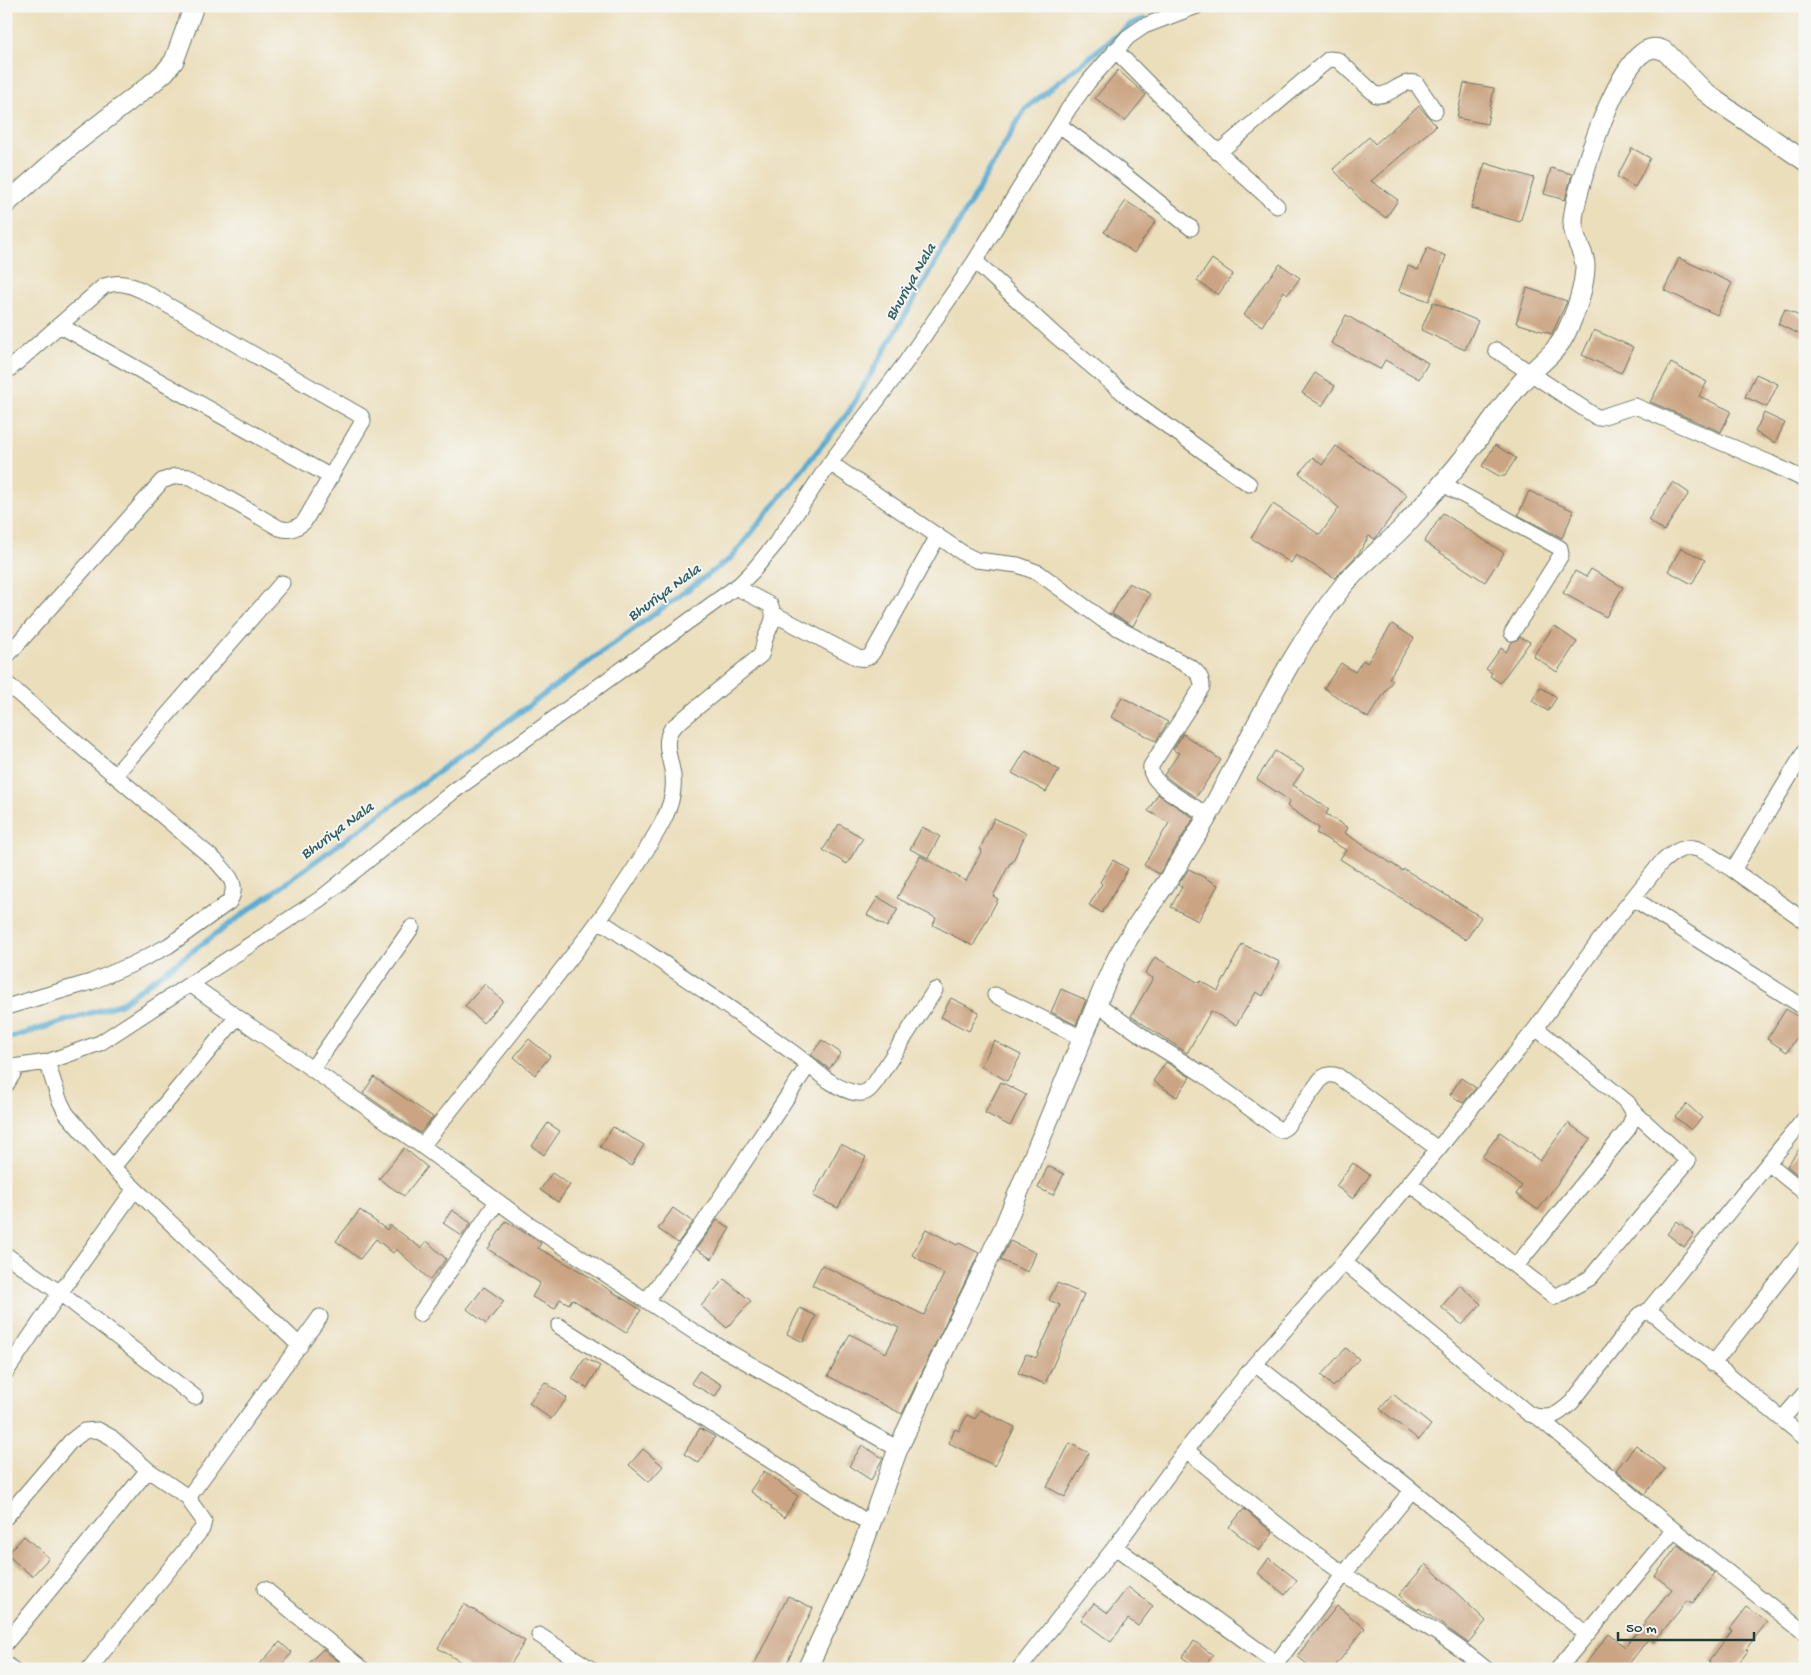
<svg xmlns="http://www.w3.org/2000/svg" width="1811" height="1675" font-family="'Gochi Hand',sans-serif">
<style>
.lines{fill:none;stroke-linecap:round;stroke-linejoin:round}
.stream{stroke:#55aad1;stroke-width:5.5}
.building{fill:#cba483}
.minor-casing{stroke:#667563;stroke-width:17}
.tertiary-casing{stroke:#667563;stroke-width:21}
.minor{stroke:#fff;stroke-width:15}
.tertiary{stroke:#fff;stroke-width:19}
.labels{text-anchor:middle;stroke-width:4;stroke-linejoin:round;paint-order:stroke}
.water-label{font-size:16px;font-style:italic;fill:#2f5e63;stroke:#f6f6f2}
</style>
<rect width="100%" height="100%" fill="#f6f6f2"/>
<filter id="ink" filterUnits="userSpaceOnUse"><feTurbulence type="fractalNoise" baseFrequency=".02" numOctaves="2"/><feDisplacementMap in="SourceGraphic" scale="10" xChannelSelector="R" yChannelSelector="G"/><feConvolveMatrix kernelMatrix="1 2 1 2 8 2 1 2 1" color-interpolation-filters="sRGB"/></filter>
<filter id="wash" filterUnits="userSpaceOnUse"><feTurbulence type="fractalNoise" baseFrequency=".0096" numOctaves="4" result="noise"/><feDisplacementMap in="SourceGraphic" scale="20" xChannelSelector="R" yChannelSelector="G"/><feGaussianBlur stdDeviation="1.12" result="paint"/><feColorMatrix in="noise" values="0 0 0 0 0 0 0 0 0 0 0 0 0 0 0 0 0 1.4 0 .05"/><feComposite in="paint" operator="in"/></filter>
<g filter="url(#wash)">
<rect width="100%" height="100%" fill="#ebdebb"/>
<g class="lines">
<path class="stream" d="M6,1039L120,1004L731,558L848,413L1025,109L1131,24L1144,19"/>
</g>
<g id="blocks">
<path class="building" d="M1118,70L1146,95L1125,121L1095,98Z
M1464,83L1494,88L1487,124L1457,118Z
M1419,106L1436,126L1371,181L1398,200L1386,218L1362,201L1333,169L1369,137L1375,144Z
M1632,148L1650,158L1635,187L1617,177Z
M1485,163L1534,178L1520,222L1471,208Z
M1551,168L1572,174L1565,200L1544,194Z
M1126,201L1156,221L1134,253L1104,232Z
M1427,248L1446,256L1429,301L1399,291L1408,266L1418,270Z
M1679,258L1732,283L1717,315L1664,290Z
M1212,259L1233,274L1218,295L1197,281Z
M1280,264L1300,278L1288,294L1284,291L1262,326L1244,315L1264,284Z
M1527,288L1567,301L1552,334L1516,323Z
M1433,302L1478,321L1465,350L1421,330Z
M1785,309L1805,319V337L1778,324Z
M1346,315L1428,363L1419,379L1385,360L1380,369L1331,343Z
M1594,330L1633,347L1621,373L1582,355Z
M1671,363L1707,382L1699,396L1731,411L1721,432L1650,402Z
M1315,373L1335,386L1322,406L1302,393Z
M1756,374L1778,384L1767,407L1745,397Z
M1764,413L1785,423L1775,443L1755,432Z
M1495,445L1516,458L1505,476H1499L1482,466Z
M1336,446L1407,495L1375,539L1369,536L1359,553L1335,578L1296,555L1291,563L1251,538L1273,504L1320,535L1339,508L1299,473L1313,457L1322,465Z
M1673,482L1689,493L1664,531L1648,520Z
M1529,491L1574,511L1562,538L1518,515Z
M1443,513L1504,553L1485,582L1424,542Z
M1681,548L1705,560L1692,584L1668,571Z
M1591,569L1623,587L1606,617L1563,593L1575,571L1586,577Z
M1129,583L1150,594L1133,626L1112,614Z
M1392,624L1414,638L1389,678L1393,680L1368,718L1324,688L1341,663L1355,672L1363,660L1367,663Z
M1554,626L1577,642L1557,672L1533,656Z
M1520,637L1530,642L1500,683L1490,676L1492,673L1486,669L1501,648L1506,652L1512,642Z
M1540,687L1557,697L1548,711L1532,701Z
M1122,697L1168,722L1156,741L1111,717Z
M1183,734L1221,760L1196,797L1178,786L1164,775L1179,753L1173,750Z
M1026,750L1059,770L1046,792L1012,773Z
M1275,751L1304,769L1293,785L1329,809L1326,814L1348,828L1345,833L1403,871L1404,869L1481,917L1466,940L1340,859L1346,850L1316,833L1319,828L1287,806L1290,801L1257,779Z
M1158,794L1194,818L1159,874L1144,865L1169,823L1148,811Z
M994,818L1026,833L1012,863H1010L993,896L998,899L973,946L933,925L936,918L897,898L920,856L966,881L982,850L980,849Z
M839,824L863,838L847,864L823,850Z
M922,827L940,836L928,858L910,849Z
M1113,860L1128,869L1102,913L1089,905L1102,884L1100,882Z
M1189,869L1218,885L1198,921L1171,907L1182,887L1178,885Z
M878,897L898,909L887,927L867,915Z
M1242,944L1280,962L1263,996L1256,992L1236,1025L1211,1011L1187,1053L1131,1016L1153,978L1145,974L1155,957L1199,983L1201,981L1218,991Z
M485,984L503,1001L483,1023L465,1006Z
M1061,989L1086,1000L1076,1025L1051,1012Z
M951,998L979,1012L969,1031L941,1017Z
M1786,1009L1805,1021V1025L1787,1052L1767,1039Z
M529,1039L550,1056L535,1075L514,1057Z
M822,1040L841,1053L829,1069L811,1055Z
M994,1041L1021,1055L1007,1081L981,1066Z
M1166,1062L1190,1077L1177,1097L1153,1081Z
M374,1077L433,1117L420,1133L363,1093Z
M1461,1078L1476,1088L1463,1103L1450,1095Z
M1001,1082L1026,1095L1010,1126L985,1113Z
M1687,1104L1702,1118L1691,1130L1675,1117Z
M548,1123L560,1131L544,1155L532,1146Z
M1568,1123L1590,1139L1538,1210L1516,1194L1522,1186L1482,1157L1500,1132L1540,1161Z
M613,1127L644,1145L631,1166L600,1147Z
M1805,1141V1181L1787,1166Z
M841,1144L866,1157L838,1208L813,1196Z
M404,1148L427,1167L404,1196L379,1179Z
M1353,1163L1370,1175L1353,1199L1336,1186Z
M1048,1166L1064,1174L1053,1195L1038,1188Z
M552,1173L570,1185L558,1202L540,1190Z
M673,1208L693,1222L678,1243L658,1229Z
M360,1210L387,1230L390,1225L421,1248L427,1241L446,1259L430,1280L396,1249L393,1253L376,1239L360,1259L336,1241Z
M452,1210L471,1223L462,1236L443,1223Z
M717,1220L730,1228L712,1259L696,1249Z
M506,1221L541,1243L538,1248L580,1271L641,1310L626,1333L572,1299L569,1304L560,1299L555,1309L532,1297L540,1283L488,1249Z
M1677,1221L1694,1234L1684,1247L1667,1234Z
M926,1229L957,1245L959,1243L979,1253L902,1414L828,1376L850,1334L886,1353L899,1328L812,1285L822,1265L924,1315L944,1274L912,1255Z
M1010,1241L1036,1253L1028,1272L1000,1260Z
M724,1279L751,1301L727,1328L701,1306Z
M1057,1283L1084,1294L1045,1384L1018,1373L1026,1354L1036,1358L1060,1305L1049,1300Z
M1460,1285L1481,1304L1462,1325L1441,1307Z
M484,1287L504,1301L486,1324L467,1309Z
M800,1308L816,1316L803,1342L787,1334Z
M1346,1348L1359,1359L1333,1387L1321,1375Z
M585,1358L600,1366L587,1388L572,1379Z
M699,1371L722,1385L715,1397L691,1383Z
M545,1382L567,1398L551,1419L529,1403Z
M1393,1394L1431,1425L1419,1440L1380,1409Z
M980,1410L1015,1427L995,1466L949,1443L955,1429L959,1431L967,1415L975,1419Z
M700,1428L715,1437L699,1463L684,1454Z
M1070,1443L1089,1453L1065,1497L1047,1487Z
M862,1445L883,1458L871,1480L849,1466Z
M1636,1445L1665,1469L1645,1494L1616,1470Z
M643,1449L663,1466L649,1482L629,1465Z
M764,1471L798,1496L784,1518L771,1509L772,1507L750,1491Z
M1244,1509L1273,1533L1259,1551L1229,1527Z
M24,1536L49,1558L32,1576L7,1555Z
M1678,1545L1715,1574L1692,1604L1687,1601L1654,1642L1649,1638L1625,1669H1581L1609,1634L1625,1647L1672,1589L1655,1576Z
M1269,1558L1297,1580L1285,1595L1258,1573Z
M1426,1564L1486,1621L1468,1643L1419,1608L1418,1610L1412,1606L1399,1595Z
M1128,1587L1153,1606L1138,1626L1128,1619L1111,1642L1081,1620L1094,1603L1108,1613Z
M788,1596L813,1608L784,1669H752Z
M464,1604L525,1641L508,1669H472L438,1648Z
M1337,1606L1365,1628L1333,1669H1313L1297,1656Z
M1747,1607L1767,1622L1746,1649L1748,1651L1734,1669H1719L1709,1661L1732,1631L1729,1630Z
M1194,1641L1213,1655L1203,1669H1198L1182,1657Z
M280,1642L292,1653L277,1669H255Z
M323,1649L342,1664L337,1669H303Z"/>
</g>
</g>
<g filter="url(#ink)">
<use href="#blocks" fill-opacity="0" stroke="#667563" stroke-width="1"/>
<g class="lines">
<defs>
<path id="minor" d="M1115,50L1194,130L1277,206
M1059,125L1091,148L1191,228
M1218,153L1329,59L1338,60L1376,95C1391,97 1401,79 1416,83L1435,111
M975,261L1056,336L1134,402L1249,484
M59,325L331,477
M1496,350L1598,418L1635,406L1770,463L1805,480
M6,372L104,286C119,281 129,284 143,291L361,416L363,421L304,522C296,528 290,532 279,528L191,477L175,476L162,481L6,657
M830,463L964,554L976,560L1018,565L1039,573L1103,620L1192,668C1199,674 1202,678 1202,687L1151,766C1147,784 1194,806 1208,815
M1441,483L1560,548L1561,555L1512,633
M774,614L858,658C868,660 871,656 876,647L938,536
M6,683L217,862C228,875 240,884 229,902L168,946L133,964L91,982L6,1007
M115,775L282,583
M1733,870L1805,921
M1634,899L1805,1008
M599,920C664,964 729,1006 792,1052C812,1066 831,1088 856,1093C867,1095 871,1088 877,1080L935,990
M190,984L422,1146L526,1222L699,1335L898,1449
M995,995L1082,1038
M1096,1003L1148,1040L1204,1075L1278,1129L1281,1130L1286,1127L1321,1079C1327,1074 1330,1074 1338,1076L1438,1149
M47,1062L59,1099L66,1113L113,1168L300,1346
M6,1068L47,1062L100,1043L320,899L454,791L740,584L752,572L776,543L830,463L906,362L975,261L1069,108L1089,81L1128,37L1144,26L1197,6
M312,1069L412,927
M6,1085L17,1067
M422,1146C459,1100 496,1053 533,1006C579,948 626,888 662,823C670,808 675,793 673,776C671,759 662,743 672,728L761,655C763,650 763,645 765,639C769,627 778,618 770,605L736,587
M1768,1163L1805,1193
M113,1167L236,1018
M1409,1183L1555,1297L1590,1278L1688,1161L1632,1110
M6,1255L60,1293L195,1397
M1344,1262L1529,1414C1549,1421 1557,1416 1572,1402L1638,1317L1642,1313L1647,1312L1656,1316L1805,1438
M1516,1266L1628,1129L1634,1114L1628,1103L1536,1028
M647,1300L703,1224L809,1064
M1647,1312L1805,1118
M420,1314L497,1202
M559,1326L870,1524
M1255,1364L1412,1490L1586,1634
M1713,1364L1805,1247
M6,1372L60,1293L135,1189
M1539,1418L1674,1530L1805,1633
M1782,1419L1805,1393
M1186,1450C1238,1492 1289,1536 1344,1574C1391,1606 1442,1632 1486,1669
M6,1517L70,1442L84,1431L98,1430L111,1437L148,1470L189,1498
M1115,1547L1276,1663
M265,1589L362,1669
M539,1635L591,1669
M6,1643L148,1470
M6,1664L12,1669
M89,1669L202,1529L204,1521L191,1503L190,1495L320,1317
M1019,1669L1115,1547L1186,1450L1255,1364L1344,1262L1438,1149L1536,1028L1602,937L1660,864C1691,834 1702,851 1733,870L1805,751
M1272,1669L1344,1574L1412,1490
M1558,1669L1674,1530"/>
<path id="tertiary" d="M6,204L70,147L150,85L165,72L174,61L194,6
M807,1669L856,1564L898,1449L947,1344L1004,1227L1108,977C1123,942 1143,917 1164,886C1180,863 1195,838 1209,814C1252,737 1287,655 1343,586C1362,563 1387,545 1407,523C1427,501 1448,478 1466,455C1485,431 1501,406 1521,383C1536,366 1556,354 1566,333C1575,314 1584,289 1585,268C1586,252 1572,240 1573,220C1576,187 1617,58 1650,49C1656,47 1661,49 1666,52L1703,90L1718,102L1805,161"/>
</defs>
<use href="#minor" class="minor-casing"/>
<use href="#tertiary" class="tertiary-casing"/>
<use href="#minor" class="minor"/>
<use href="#tertiary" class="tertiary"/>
</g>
</g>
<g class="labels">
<g class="water-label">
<text transform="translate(909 281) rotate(-60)" y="6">Bhuriya Nala</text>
<text transform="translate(663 591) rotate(-36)" y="6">Bhuriya Nala</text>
<text transform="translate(336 829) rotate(-36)" y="6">Bhuriya Nala</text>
</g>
</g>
<rect width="1811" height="1675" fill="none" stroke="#f6f6f2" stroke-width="25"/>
<path d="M1618 1632v8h136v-8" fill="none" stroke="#1f3d34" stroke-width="2.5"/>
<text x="1626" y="1632" font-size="15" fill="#1f3d34" stroke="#f6f6f2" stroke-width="4" paint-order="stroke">50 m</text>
</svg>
